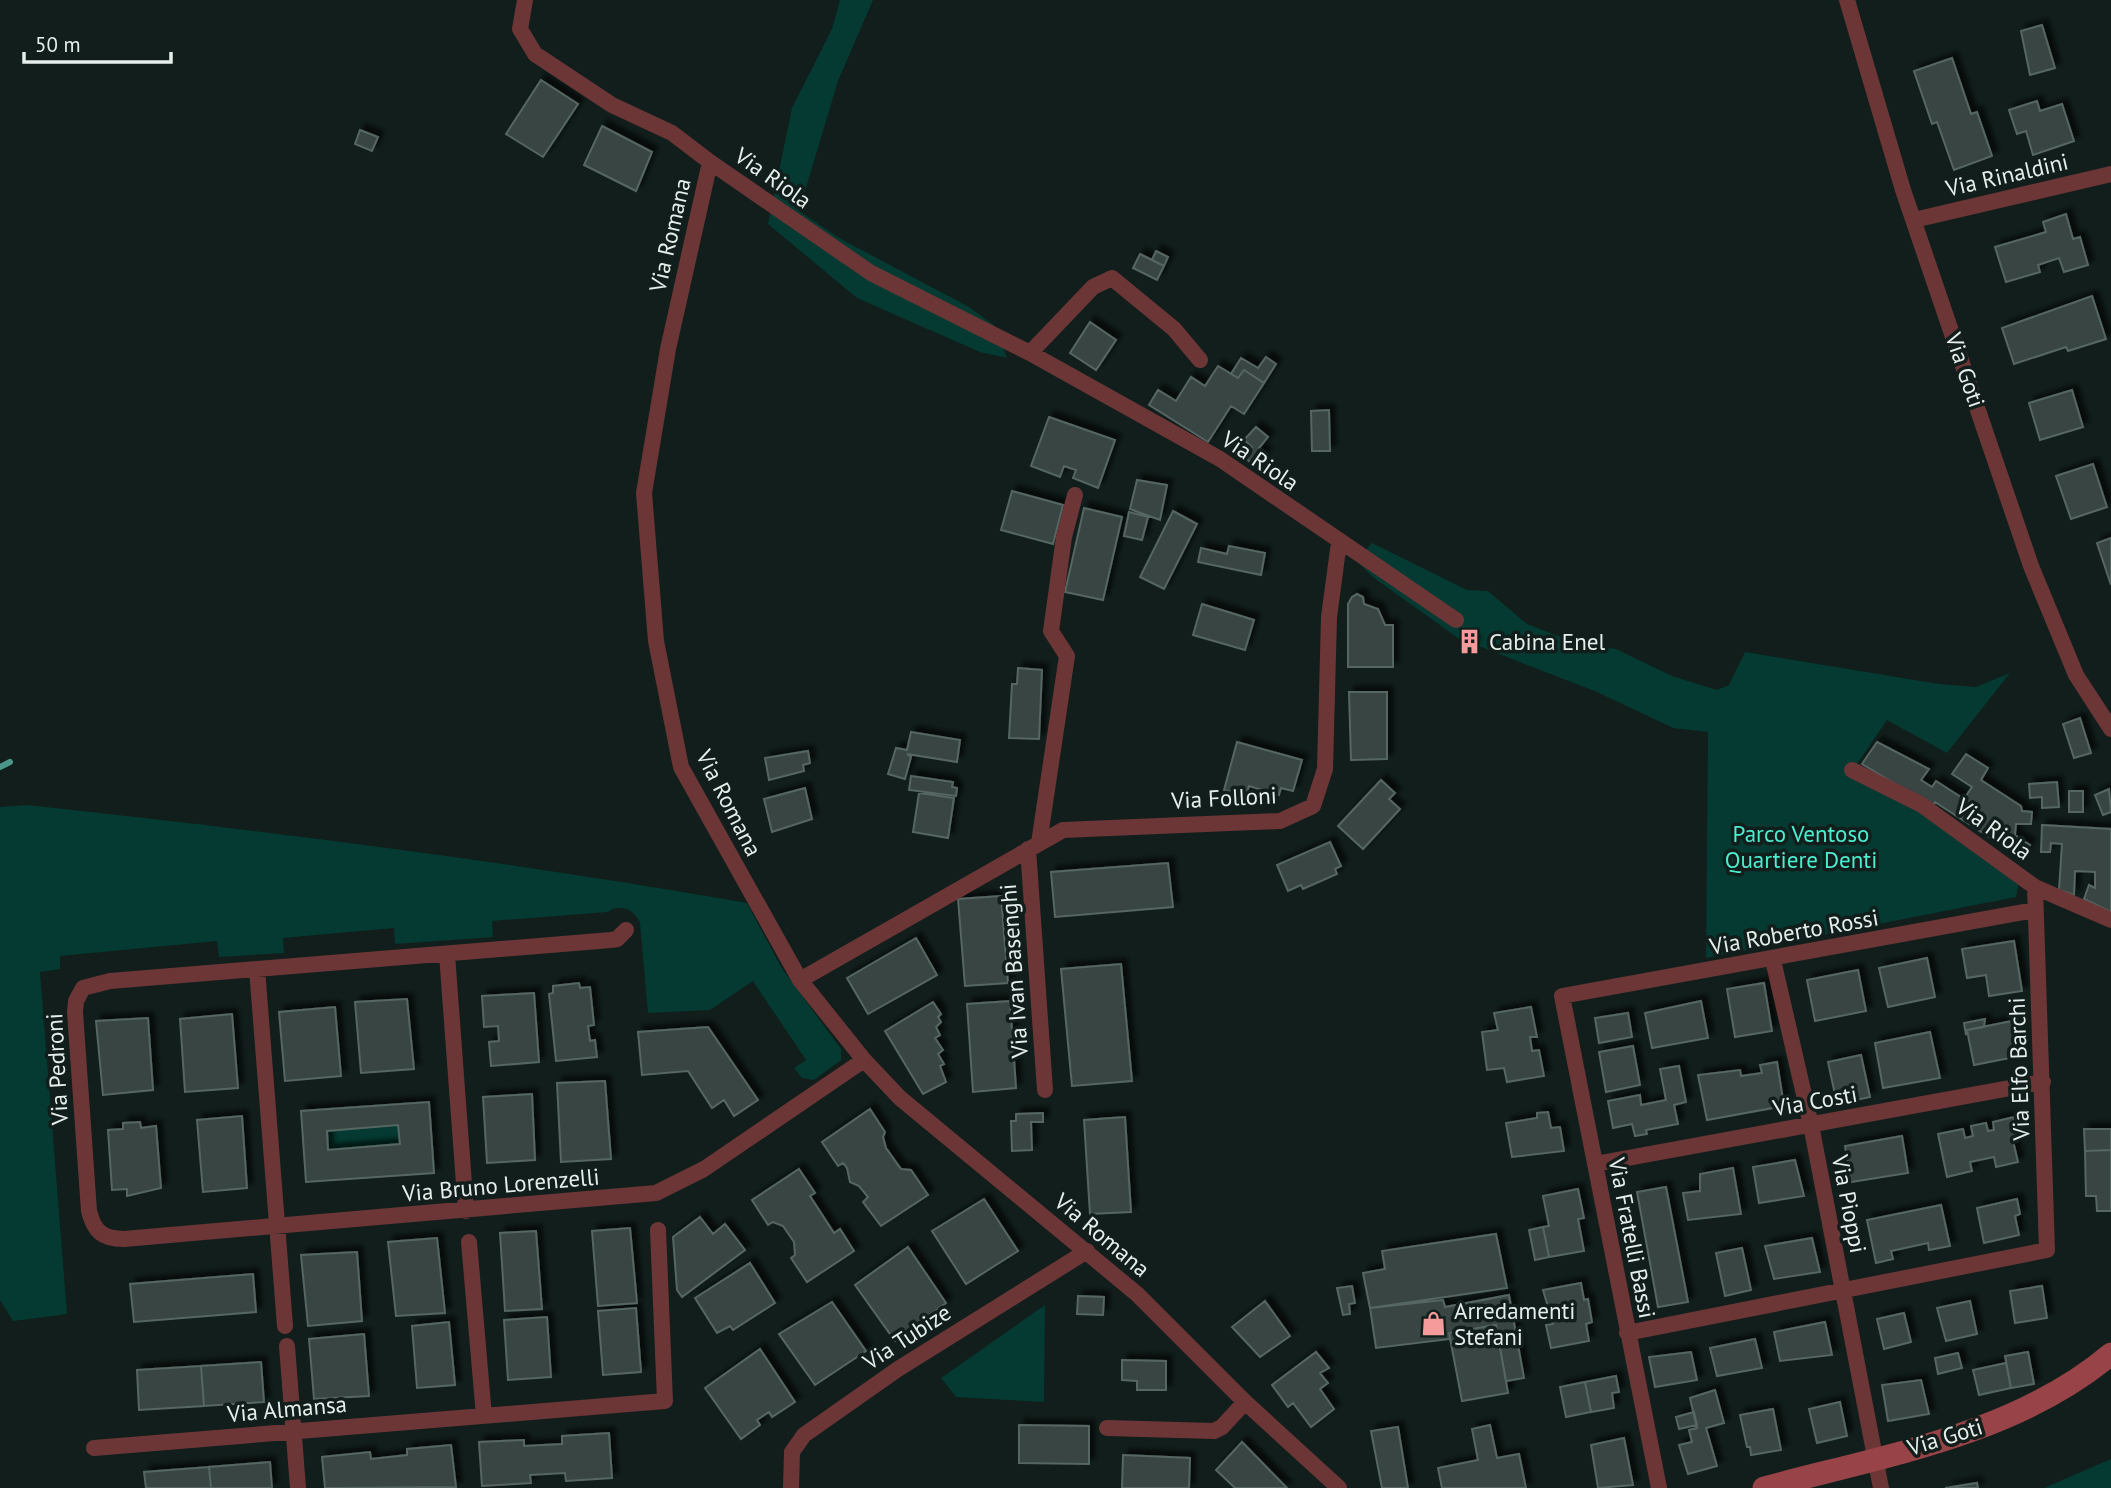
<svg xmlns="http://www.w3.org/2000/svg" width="2111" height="1488" font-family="'PT Sans',sans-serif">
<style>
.green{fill:#043a31}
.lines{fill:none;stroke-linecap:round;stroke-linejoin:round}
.stream{stroke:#4b9589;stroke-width:6}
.building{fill:#374542;stroke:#566662;stroke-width:2;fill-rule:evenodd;filter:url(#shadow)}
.street{stroke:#6c3637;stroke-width:16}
.secondary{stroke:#984347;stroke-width:23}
.labels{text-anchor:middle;stroke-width:7;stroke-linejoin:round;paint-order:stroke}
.street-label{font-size:23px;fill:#e5eeeb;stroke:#111e1b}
.poi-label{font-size:23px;fill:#e5eeeb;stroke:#111e1b;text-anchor:start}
.park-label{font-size:23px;fill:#4ceed0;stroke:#111e1b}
</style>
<defs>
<filter id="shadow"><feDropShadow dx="5.5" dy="-5.5" stdDeviation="2" flood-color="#0009"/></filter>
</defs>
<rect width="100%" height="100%" fill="#111e1b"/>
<path class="green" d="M840,0H873L838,81L799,211L839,238L969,307L995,326L1007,358L980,352L857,298L768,224L792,108L832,29Z
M1372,543L1467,590L1488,591L1527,624L1579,644L1616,649L1672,676L1717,690L1729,685L1745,652L1939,684L1976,687L2010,673L1947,753L1887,720L1853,770L2020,876L2016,897L1706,958L1708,732L1673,728L1597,692L1458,638L1374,578L1356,561Z
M27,805C268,831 508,861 747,903L781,967L841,1049V1060L814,1080L802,1078L794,1068L806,1060L753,981L710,1010L648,1013L640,923C634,909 620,903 608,912L492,921L493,937L395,944L394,928L283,938L284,953L219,957L217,941L60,956V969L40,972L67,1314L13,1321L0,1300V807Z
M398,1125L400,1144L328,1150L327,1131Z
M1045,1305L1044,1402L956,1397L941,1378Z
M2111,1459V1488H2044Z"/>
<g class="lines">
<path class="stream" d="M0,767L10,762"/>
</g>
<path class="building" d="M2042,25L2055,68L2030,75L2021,31Z
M1952,58L1971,114L1977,112L1992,156L1954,170L1937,122L1932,124L1914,71Z
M541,80L578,104L543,157L506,134Z
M2037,101L2040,111L2062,104L2074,141L2033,155L2026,131L2017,134L2009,110Z
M602,126L652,152L636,191L584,165Z
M360,130L378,137L372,151L355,144Z
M2066,214L2073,239L2080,237L2088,265L2064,272L2059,258L2038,265L2040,272L2006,282L1995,247L2046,232L2043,222Z
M1156,251L1168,257L1164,266L1152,260Z
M1140,254L1164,266L1157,280L1133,268Z
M2092,296L2106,339L2068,351L2066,347L2014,364L2002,328Z
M1090,322L1116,340L1096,370L1070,353Z
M1266,357L1276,364L1264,383L1244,370L1238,378L1231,374L1241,358L1258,368Z
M1218,366L1238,378L1244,370L1264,383L1244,414L1231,406L1208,442L1149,405L1158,390L1176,401L1191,377L1205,386Z
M2072,390L2083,427L2040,440L2029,403Z
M1329,410L1330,451H1312L1311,411Z
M1049,417L1115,440L1098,488L1073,478L1076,470L1064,466L1060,477L1031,466Z
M1256,427L1268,437L1259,448L1266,453L1255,466L1244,457L1252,447L1244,440Z
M2093,464L2107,507L2071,519L2056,476Z
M1137,480L1167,485L1160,520L1130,509Z
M1012,491L1063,505L1053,544L1001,530Z
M1084,508L1122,517L1103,600L1065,592Z
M1173,511L1197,524L1164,589L1140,577Z
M1129,512L1148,517L1142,540L1124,536Z
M2111,538V585L2097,543Z
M1229,546L1265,553L1261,575L1198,562L1201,548L1227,554Z
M1357,594L1363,597L1364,604L1378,609L1385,625H1393V667H1348V604L1352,597Z
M1202,604L1254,620L1245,650L1193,635Z
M1468,636L1475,643L1470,649L1462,642Z
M1018,668L1042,670L1039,739L1009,738L1012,684H1017Z
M1349,692H1387V759L1351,760Z
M2080,718L2091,753L2074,758L2063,724Z
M911,732L960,740L957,762L907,754L911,757L905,779L888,774L896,748L907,750Z
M1237,742L1302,760L1293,791L1281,788L1279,795L1249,786L1246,796L1224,790Z
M1877,742L1929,769L1921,780L1932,787L1936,781L1964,799L1972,787L1952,774L1966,754L1988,768L1981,780L2021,806L2022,811L2032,812L2031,824H2016L2015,835L2030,845L2021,858L1935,802L1932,806L1862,764Z
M808,751L810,763L803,765L804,771L769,780L765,758Z
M911,776L953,782L952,787L957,788L956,796L909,790Z
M1381,780L1395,793L1389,799L1400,809L1363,849L1338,826Z
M2057,782L2059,807L2042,808V797L2030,798L2029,784Z
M805,788L812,819L772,832L764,799Z
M2109,789L2111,812L2103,815L2095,795Z
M2069,791H2083V812H2069Z
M919,793L954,798L948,838L913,832Z
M2042,825L2111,829V912L2084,899L2089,885L2095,888V872L2075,871L2074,895L2059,890L2062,844L2051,843L2050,852H2041Z
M1330,842L1341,866L1335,869L1337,874L1303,889L1301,885L1288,891L1277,865Z
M1168,863L1173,907L1055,917L1051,872Z
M1001,896L1008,983L965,986L958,899Z
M916,938L937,975L868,1014L847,978Z
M2014,941L2022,991L1989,996L1986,975L1967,978L1962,949Z
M1927,958L1935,997L1888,1007L1879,968Z
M1121,964L1132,1081L1072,1086L1061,969Z
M1858,970L1866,1011L1815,1021L1807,980Z
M579,983L580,988L590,987L594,1025L588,1026L590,1041L595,1040L597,1057L556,1061L549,994L553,993V986Z
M1764,983L1772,1031L1735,1037L1727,989Z
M534,993L539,1062L491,1066L489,1042L499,1041L498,1026L484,1027L482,996Z
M407,999L414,1069L361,1073L355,1002Z
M1010,1001L1016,1088L973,1092L967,1004Z
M1701,1001L1708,1038L1652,1048L1645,1013Z
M933,1002L941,1014L938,1017L941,1022L936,1027L940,1035L935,1038L943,1050L938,1054L944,1064L940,1066L946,1082L923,1094L885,1031Z
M335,1007L341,1076L285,1081L279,1012Z
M1531,1007L1537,1037H1530L1532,1051L1539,1050L1544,1076L1507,1082L1504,1068L1487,1070L1482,1032L1498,1030L1494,1013Z
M1628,1013L1632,1037L1599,1043L1595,1018Z
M232,1014L238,1088L185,1092L180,1019Z
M148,1018L153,1090L103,1095L96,1021Z
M1985,1019L1984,1027L1967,1030L1966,1035L1964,1023Z
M2012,1021L2020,1056L1974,1065L1967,1030Z
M708,1027L758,1100L734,1116L724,1100L712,1108L688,1071L642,1075L638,1032Z
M1930,1032L1940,1078L1883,1088L1875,1043Z
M1633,1046L1640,1085L1606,1092L1599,1052Z
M1861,1055L1870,1097L1837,1104L1828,1062Z
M1777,1062L1784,1106L1707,1120L1698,1075L1740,1070L1741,1076L1762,1073L1760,1065Z
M1679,1066L1686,1102L1674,1105L1678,1124L1646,1130L1647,1134L1635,1136L1632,1124L1613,1128L1608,1101L1640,1095L1641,1105L1666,1100L1660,1069Z
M605,1081L611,1159L561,1162L557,1083Z
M532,1094L535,1160L487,1163L483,1097Z
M429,1102L434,1173L306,1182L301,1111ZM398,1125L400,1144L328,1150L327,1131Z
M870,1109L885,1132L883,1137L886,1148L901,1169L911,1170L928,1195L881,1226L863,1202L868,1197L859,1186L850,1182L847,1168L843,1163L838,1166L822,1142Z
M1548,1112L1551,1128L1560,1127L1564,1151L1512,1157L1506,1123L1537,1118V1113Z
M1043,1113V1122H1031L1032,1150L1012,1151L1011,1121H1016V1114Z
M242,1116L247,1188L203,1192L197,1120Z
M1125,1117L1131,1212L1090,1214L1084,1120Z
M2014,1117L2019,1140L2013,1141L2018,1162L1996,1167L1994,1157L1970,1162L1972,1171L1947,1177L1938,1134L1963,1129L1965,1138L1973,1136L1971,1126L1986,1123L1988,1131L1994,1130L1993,1122Z
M140,1122L141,1128L156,1126L161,1188L127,1196V1189L112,1190L108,1130L123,1129V1123Z
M2084,1129H2111V1150L2085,1151Z
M1902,1136L1908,1173L1851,1182L1845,1146Z
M2111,1150V1211H2097L2096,1196H2086L2085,1151Z
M1795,1160L1804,1196L1759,1203L1753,1167Z
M1733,1168L1741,1214L1688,1220L1683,1193L1700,1191V1174Z
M799,1169L815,1193L810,1196L834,1233L840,1229L854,1251L807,1282L791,1258L795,1255L794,1242L783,1226L773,1222L768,1225L752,1200Z
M1666,1187L1688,1302L1658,1307L1637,1192Z
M1578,1189L1584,1218L1578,1219L1584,1251L1549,1257L1543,1227L1549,1226L1543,1196Z
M984,1199L1018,1251L966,1284L932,1231Z
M2017,1199L2020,1214L2015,1216L2019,1235L1984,1243L1977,1208Z
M1941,1205L1950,1246L1929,1250L1928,1243L1891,1251L1893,1259L1876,1263L1867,1220Z
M700,1217L713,1234L725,1224L745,1250L682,1297L677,1290L673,1237Z
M1543,1227L1549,1257L1535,1260L1529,1230Z
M630,1228L637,1303L598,1306L592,1231Z
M536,1231L542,1309L505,1311L500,1233Z
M1496,1234L1507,1288L1370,1308L1363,1273L1385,1269L1382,1251Z
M437,1238L445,1313L396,1316L388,1242Z
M1812,1238L1820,1272L1774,1279L1765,1246Z
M908,1247L946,1303L895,1341L855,1285Z
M1742,1248L1751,1290L1725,1296L1716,1253Z
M357,1252L362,1321L308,1326L301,1255Z
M750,1263L775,1303L733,1330L730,1326L717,1333L695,1298Z
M253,1274L256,1312L134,1322L130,1284Z
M1581,1283L1584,1300L1588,1299L1592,1322L1586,1324L1589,1341L1551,1348L1546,1325L1553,1324L1543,1290Z
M1352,1286L1355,1303L1349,1304L1350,1314L1343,1315L1337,1288Z
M2042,1286L2047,1318L2015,1323L2010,1291Z
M1509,1295L1524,1378L1506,1381L1496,1325L1449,1333L1450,1339L1376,1348L1370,1308L1443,1300L1445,1307Z
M1078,1296L1104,1297L1103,1315L1077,1314Z
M1265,1301L1290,1336L1260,1357L1232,1327Z
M1970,1301L1977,1334L1946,1341L1937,1308Z
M832,1302L866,1351L815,1385L779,1334Z
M636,1308L641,1372L603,1375L598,1311Z
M1904,1313L1911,1342L1884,1349L1877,1319Z
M547,1317L551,1377L508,1380L504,1320Z
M449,1322L455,1385L417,1388L412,1326Z
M1825,1322L1832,1355L1780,1361L1774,1332Z
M1496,1325L1508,1393L1462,1401L1449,1333Z
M364,1334L369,1396L314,1399L309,1339Z
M1755,1339L1762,1368L1717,1376L1710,1348Z
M760,1349L795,1402L772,1417L769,1412L757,1420L760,1425L741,1439L705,1388Z
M1316,1352L1329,1368L1320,1373L1328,1383L1320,1389L1334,1409L1311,1427L1293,1403L1288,1407L1272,1385Z
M1691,1352L1697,1380L1655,1387L1649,1357Z
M2028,1352L2034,1384L2011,1388L2005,1356Z
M1958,1353L1962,1368L1938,1374L1935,1358Z
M1122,1360L1166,1361V1390H1137V1381L1122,1380Z
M261,1362L264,1402L204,1406L201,1366Z
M2006,1363L2011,1388L1979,1395L1973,1370Z
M201,1366L204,1406L139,1410L137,1370Z
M1616,1376L1619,1392L1612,1393L1614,1408L1591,1412L1585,1382Z
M1921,1380L1929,1414L1888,1421L1882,1385Z
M1585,1382L1591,1412L1566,1417L1560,1387Z
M1715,1390L1724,1423L1706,1428L1717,1466L1688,1474L1679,1445L1692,1442L1689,1430L1697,1428L1690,1398Z
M1840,1402L1847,1436L1817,1443L1809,1409Z
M1773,1409L1781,1450L1751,1455L1750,1447H1747L1740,1415Z
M1694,1412L1697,1425L1679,1429L1676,1417Z
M1019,1425L1089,1426V1464L1019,1463Z
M1490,1425L1497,1458L1519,1454L1526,1488H1442L1438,1468L1478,1460L1472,1429Z
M1398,1427L1408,1488H1382L1371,1431Z
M609,1433L612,1478L566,1481L565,1473L530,1475L531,1483L482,1486L479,1442L524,1440V1446L562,1444V1436Z
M1624,1438L1633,1485L1598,1488L1591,1445Z
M1242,1442L1287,1488H1235L1216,1470Z
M451,1445L456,1487L325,1488L322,1457L370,1452L371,1459L407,1455V1449Z
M1123,1455L1190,1458L1189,1488H1122Z
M270,1462L272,1488H211L209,1467Z
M209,1467L211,1488H146L144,1472Z
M1977,1483L1978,1488H1945Z"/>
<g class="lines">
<path class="street" d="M525,0L520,29L535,54L612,105L672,133L710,162L668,349L644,493L656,641L681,767L800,980L864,1060L900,1098L1137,1294L1245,1402L1339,1488
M1847,0L1903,190L2031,566L2076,675L2111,729
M710,162L871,273L1030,353L1220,459L1456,620
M1914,220L2111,174
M1030,353L1093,287L1112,278L1174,329L1200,360
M1852,770L1922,805L2035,887L2111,920
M1039,843L1067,656L1051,631L1064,537L1075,495
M1028,849L1045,1090
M626,930L617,939L611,940L110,981L83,988L76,1001L75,1012L89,1211C94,1231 102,1239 124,1239L656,1193L704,1169L864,1060
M447,954L466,1211
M1773,960L1811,1125L1881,1488
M257,969L285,1326
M800,980L1063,830L1280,821L1313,806L1325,769L1329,617L1339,542
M1595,1164L2043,1082
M469,1242L484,1416
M1627,1333L2047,1250L2035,887
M287,1346L298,1488
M1107,1428L1214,1431L1222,1427L1245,1402
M94,1448L665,1401L658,1230
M791,1488L792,1452L804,1435L898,1369L1087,1251
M1659,1488L1562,996L2034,910"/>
<path class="secondary" d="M1764,1488C1882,1456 2015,1435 2111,1354"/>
</g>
<defs>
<symbol id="building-bare" viewBox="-9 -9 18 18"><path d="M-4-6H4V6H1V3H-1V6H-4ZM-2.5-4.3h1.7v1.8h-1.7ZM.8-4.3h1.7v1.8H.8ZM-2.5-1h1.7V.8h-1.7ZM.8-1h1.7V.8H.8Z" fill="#f59b9b" stroke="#111e1b" stroke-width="2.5" paint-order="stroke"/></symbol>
<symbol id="shop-bare" viewBox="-9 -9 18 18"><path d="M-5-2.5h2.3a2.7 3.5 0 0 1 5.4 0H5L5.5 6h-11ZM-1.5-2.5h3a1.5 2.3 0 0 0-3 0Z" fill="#f59b9b" stroke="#111e1b" stroke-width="2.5" paint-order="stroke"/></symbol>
</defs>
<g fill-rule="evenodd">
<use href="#building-bare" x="1452" y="624" width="35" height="35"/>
<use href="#shop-bare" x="1416" y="1306" width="35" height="35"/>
</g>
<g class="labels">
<g class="street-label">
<text transform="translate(2007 175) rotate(-13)" y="8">Via Rinaldini</text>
<text transform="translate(773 178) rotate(35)" y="8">Via Riola</text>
<text transform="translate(670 235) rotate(-77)" y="8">Via Romana</text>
<text transform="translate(1965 370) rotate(71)" y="8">Via Goti</text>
<text transform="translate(1260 461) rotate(34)" y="8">Via Riola</text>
<text transform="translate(1224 798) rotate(-3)" y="8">Via Folloni</text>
<text transform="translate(729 803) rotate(63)" y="8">Via Romana</text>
<text transform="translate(1994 829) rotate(36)" y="8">Via Riola</text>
<text transform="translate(1794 932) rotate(-10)" y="8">Via Roberto Rossi</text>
<text transform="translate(1014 971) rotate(-94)" y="8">Via Ivan Basenghi</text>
<text transform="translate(57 1069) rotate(-93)" y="8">Via Pedroni</text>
<text transform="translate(2019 1069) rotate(-92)" y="8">Via Elfo Barchi</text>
<text transform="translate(1815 1101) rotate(-10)" y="8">Via Costi</text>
<text transform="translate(501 1185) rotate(-5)" y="8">Via Bruno Lorenzelli</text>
<text transform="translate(1849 1204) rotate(79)" y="8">Via Pioppi</text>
<text transform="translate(1102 1235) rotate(40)" y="8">Via Romana</text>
<text transform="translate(1632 1238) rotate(79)" y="8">Via Fratelli Bassi</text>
<text transform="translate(907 1337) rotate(-33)" y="8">Via Tubize</text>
<text transform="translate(287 1409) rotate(-5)" y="8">Via Almansa</text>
<text transform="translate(1945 1437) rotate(-17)" y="8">Via Goti</text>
</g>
<g class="poi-label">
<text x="1489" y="650">Cabina Enel</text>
<text x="1454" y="1319">Arredamenti<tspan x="1454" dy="26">Stefani</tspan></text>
</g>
<g class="park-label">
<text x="1801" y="842">Parco Ventoso<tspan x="1801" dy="26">Quartiere Denti</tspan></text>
</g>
</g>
<path d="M24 52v10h147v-10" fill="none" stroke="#e5eeeb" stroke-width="3.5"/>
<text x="35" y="52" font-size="21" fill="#e5eeeb" stroke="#111e1b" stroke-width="5" paint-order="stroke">50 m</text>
</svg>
